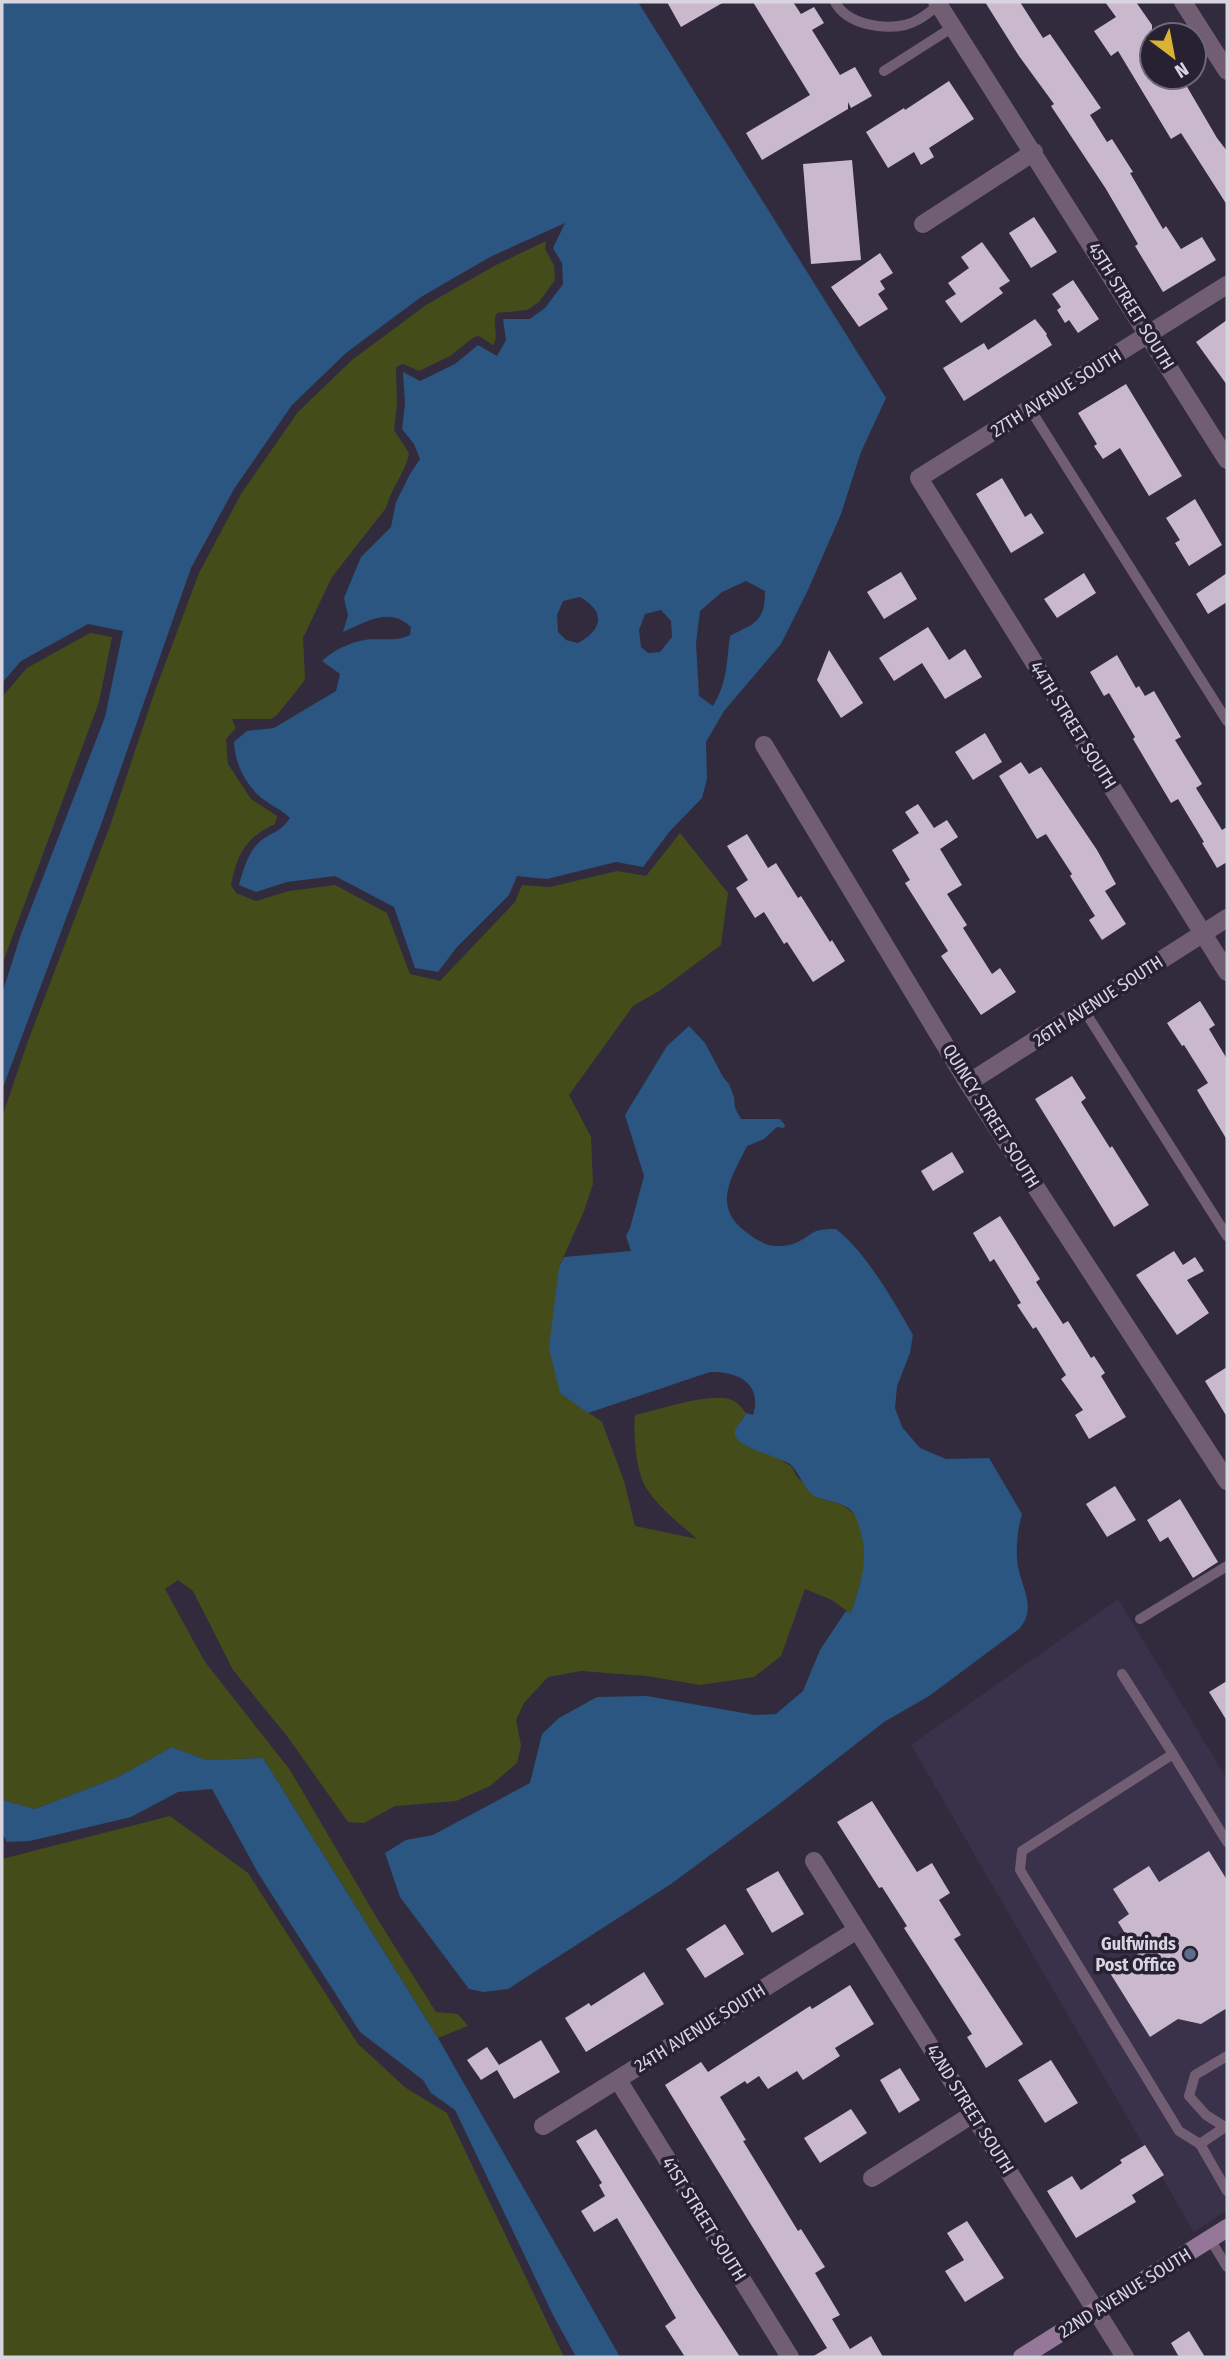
<svg xmlns="http://www.w3.org/2000/svg" width="1229" height="2359" font-family="'Fira Sans Condensed',sans-serif">
<style>
.built{fill:#3a324a}
.green{fill:#444d1a}
.water{fill:#2a5681;fill-rule:evenodd}
.building{fill:#cab9cc}
.lines{fill:none;stroke-linecap:round;stroke-linejoin:round}
.lane{stroke:#715e73;stroke-width:10}
.street{stroke:#715e73;stroke-width:18}
.secondary{stroke:#957899;stroke-width:18}
.service-dot{fill:#5c6f8a;stroke:#272133;stroke-width:2.5}
.labels{text-anchor:middle;dominant-baseline:central;stroke-width:7;stroke-linejoin:round;paint-order:stroke}
.street-label{font-size:18px;fill:#d8d5e1;stroke:#272133}
.poi-label{font-size:18px;font-weight:bold;fill:#d8d5e1;stroke:#272133;text-anchor:end}
</style>
<rect width="100%" height="100%" fill="#312b3d"/>
<!-- built -->
<polygon class="built" points="1118,1599 1227,1779 1227,2210 1194,2232 911,1745"/>
<!-- green -->
<g class="green">
<path d="M546,241L545,249L554,265L555,280L539,302L527,310L497,313C491,323 500,334 493,345L479,336L474,337L450,356L419,371L403,364L396,367L397,403L394,430L409,453C406,472 391,488 386,508L332,577L303,638L305,680L277,715L271,719H232L236,728L226,739L228,764L251,799L277,816L275,824C246,837 237,854 231,885L236,893L256,901L289,891L335,885L387,913L410,974L440,981L515,902L522,885L550,887L617,871L646,876L680,833L728,893L721,945L659,991L633,1006L569,1095L591,1137L593,1184L584,1211L559,1267L560,1393L602,1422L624,1481L635,1526L697,1539C679,1523 656,1506 644,1484C636,1468 633,1433 635,1415C658,1410 707,1393 729,1399C737,1401 742,1408 746,1413L735,1431L748,1447L777,1457L792,1467L797,1477L821,1499L841,1504L857,1516L866,1552L864,1572L851,1614L832,1600L805,1589L781,1656L754,1677L700,1685L647,1676L581,1671L548,1677L524,1703L516,1720L521,1745L517,1763L490,1786L456,1801L395,1806L364,1823L348,1822L287,1736L233,1670L193,1591L178,1580L165,1589L205,1662L290,1770L378,1920L436,2012L458,2014L468,2026L438,2038L263,1758L206,1760L172,1747L118,1777L35,1809L2,1800V1117L28,1041L110,826L155,691L199,573L241,494L298,412L352,360L426,305L494,266Z"/>
<polygon points="90,633 112,637 99,702 2,965 2,697 27,668"/>
<polygon points="170,1816 248,1873 358,2044 406,2088 447,2113 564,2357 2,2357 2,1859"/>
</g>
<!-- water -->
<g class="water">
<path d="M2,2H638L886,398L861,452L841,514L808,590L781,644L724,711L706,742L707,779L702,798L670,831L643,867L616,862L547,879L517,876L509,895L457,947L438,972L415,968L394,907L335,876L287,882L256,892L239,885C243,870 249,849 263,839C275,831 280,832 290,818C280,808 267,804 257,794C243,779 235,762 234,742L247,731L274,728L336,691L340,674L322,661C334,649 355,640 372,639C385,639 398,641 410,635L411,627C389,606 366,622 343,632L348,615L344,598L361,557L391,527L396,502L410,474L420,459L414,444L402,429L405,404L403,372L420,381L455,364L478,345L497,356L506,340L503,319H530L545,308L563,284L562,263L553,248L565,223L490,257L421,297L346,353L292,405L234,489L191,568L102,822L2,1090V994L21,934L105,717L123,631L88,624L21,661L2,683ZM746,581L765,591C765,622 755,623 730,636C726,664 728,681 713,706L699,696L696,643L700,611L722,592ZM580,597C606,612 603,629 578,643L566,640L558,632L557,615L563,601ZM661,610L671,621L672,637L660,652L648,653L641,647L639,630L645,614Z"/>
<path d="M689,1026L705,1043L723,1077L729,1084L734,1097L735,1108L741,1119H780L785,1125L784,1128L777,1127L764,1139L747,1146C732,1177 711,1206 746,1232C757,1240 766,1247 780,1246C795,1246 803,1239 814,1232C820,1229 829,1229 836,1229C865,1251 895,1303 913,1335L910,1353L897,1386L895,1408L902,1427L920,1448L946,1459L989,1458L1022,1514C1018,1529 1016,1544 1017,1559C1019,1586 1039,1606 1019,1629L929,1696L884,1722L778,1805L671,1884L508,1989L483,1992L469,1989L400,1897L385,1853L406,1840L433,1835L530,1783L542,1734L559,1718L597,1697L647,1696L755,1715L776,1714L803,1691L820,1650L846,1611L851,1613C860,1585 870,1560 860,1530C857,1521 857,1514 848,1508C837,1500 824,1502 813,1495C803,1487 800,1474 791,1465C780,1456 730,1447 735,1431C736,1426 744,1419 746,1413L753,1415C763,1383 737,1371 710,1372L588,1413L560,1393L549,1348L559,1267L564,1257L631,1251L626,1236L630,1228L644,1176L625,1115L667,1046Z"/>
<polygon points="172,1747 206,1760 263,1758 438,2038 620,2357 576,2357 553,2315 455,2110 431,2093 423,2080 360,2032 258,1873 212,1789 178,1792 131,1817 30,1841 7,1842 2,1833 2,1800 35,1809 118,1777"/>
</g>
<!-- building -->
<g class="building">
<polygon points="667,2 724,2 681,27"/>
<polygon points="753,2 793,2 801,14 814,7 824,23 812,30 840,75 855,67 872,96 851,108 848,102 848,109 762,160 746,133 810,95"/>
<polygon points="985,2 1020,2 1043,38 1050,34 1101,108 1090,115 1107,142 1112,139 1133,172 1130,173 1163,229 1166,226 1181,249 1202,237 1216,260 1163,292 1135,246 1138,244 1106,189 1051,106 1054,104 1019,56"/>
<polygon points="1105,2 1136,2 1152,25 1152,77 1176,77 1183,87 1186,85 1217,138 1227,151 1227,205 1181,133 1171,139 1118,51 1111,56 1094,31 1116,17"/>
<polygon points="949,81 974,119 929,148 934,157 921,165 914,152 888,168 866,132 904,108 905,110"/>
<polygon points="852,160 861,260 811,264 803,164"/>
<polygon points="1034,217 1057,252 1031,268 1009,233"/>
<polygon points="982,242 1010,281 999,288 1003,293 961,323 945,301 956,294 948,283 969,268 961,257"/>
<polygon points="880,253 893,273 880,281 885,289 878,294 888,309 859,327 831,287"/>
<polygon points="1073,280 1099,319 1078,333 1069,320 1065,323 1057,310 1061,307 1052,294"/>
<polygon points="1035,319 1047,334 1046,335 1052,345 964,401 943,368 984,343 988,350"/>
<polygon points="1227,320 1227,385 1196,342"/>
<polygon points="1126,384 1182,476 1149,496 1120,448 1103,459 1094,446 1097,444 1078,413"/>
<polygon points="1002,478 1025,517 1031,513 1044,533 1011,553 976,494"/>
<polygon points="1195,499 1222,545 1189,566 1175,543 1180,540 1166,518"/>
<polygon points="901,572 917,599 884,619 867,592"/>
<polygon points="1084,573 1096,593 1057,618 1044,599"/>
<polygon points="1227,573 1227,602 1208,614 1196,594"/>
<polygon points="928,627 949,660 965,649 982,677 945,699 922,663 894,681 879,658"/>
<polygon points="829,650 863,703 841,718 817,680"/>
<polygon points="1117,655 1136,688 1139,686 1145,696 1154,691 1181,737 1175,740 1202,784 1196,788 1222,830 1227,827 1227,862 1217,868 1202,843 1204,842 1178,799 1171,803 1133,739 1135,737 1109,693 1104,696 1090,672"/>
<polygon points="985,733 1002,762 973,780 955,752"/>
<polygon points="1021,762 1029,774 1041,767 1097,850 1116,884 1105,891 1126,924 1102,940 1089,920 1095,916 1070,876 1072,874 1046,834 1037,839 999,776"/>
<polygon points="918,804 934,828 947,820 958,837 940,849 962,885 947,894 967,925 963,928 992,974 1000,968 1016,992 981,1015 941,956 948,951 905,883 910,880 892,850 919,833 905,812"/>
<polygon points="747,834 768,868 776,863 798,898 801,896 830,942 832,940 845,961 813,982 787,942 784,944 764,912 755,918 736,888 748,880 727,846"/>
<polygon points="1200,1001 1215,1025 1209,1029 1227,1059 1227,1140 1197,1090 1208,1083 1184,1045 1182,1046 1167,1023"/>
<polygon points="1072,1076 1086,1098 1081,1102 1110,1148 1112,1146 1149,1205 1114,1227 1035,1099"/>
<polygon points="952,1152 964,1172 933,1191 921,1171"/>
<polygon points="1000,1216 1040,1279 1036,1282 1063,1324 1068,1321 1091,1358 1094,1356 1105,1373 1101,1376 1126,1417 1089,1439 1075,1415 1083,1410 1061,1379 1066,1375 1036,1327 1033,1329 1017,1305 1021,1303 994,1259 990,1262 973,1233"/>
<polygon points="1174,1251 1183,1265 1195,1257 1204,1271 1187,1280 1209,1313 1177,1335 1136,1275"/>
<polygon points="1227,1367 1227,1417 1205,1381"/>
<polygon points="1115,1486 1136,1520 1107,1537 1086,1504"/>
<polygon points="1180,1499 1218,1562 1193,1578 1168,1537 1160,1542 1147,1520"/>
<polygon points="1227,1681 1227,1721 1209,1692"/>
<polygon points="872,1801 917,1872 932,1863 950,1893 939,1900 961,1935 954,1939 1023,2044 986,2068 967,2037 972,2034 904,1928 907,1926 882,1887 879,1888 837,1822"/>
<polygon points="1209,1851 1227,1880 1227,2008 1201,2024 1178,2019 1150,2037 1110,1973 1138,1954 1118,1922 1129,1914 1113,1889 1149,1866 1159,1882"/>
<polygon points="778,1871 804,1914 772,1933 746,1889"/>
<polygon points="725,1924 744,1954 705,1978 686,1949"/>
<polygon points="644,1972 664,2004 586,2052 565,2018 589,2003 591,2006"/>
<polygon points="850,1985 874,2024 835,2048 840,2056 803,2080 797,2071 768,2089 759,2076 747,2084 745,2081 720,2097 746,2140 743,2141 798,2231 801,2229 825,2267 815,2273 840,2315 832,2319 850,2349 871,2336 883,2357 812,2357 827,2348 665,2085 701,2062 708,2072 810,2006 812,2009"/>
<polygon points="541,2040 560,2072 514,2099 497,2070 481,2080 467,2060 487,2047 499,2065"/>
<polygon points="1051,2060 1078,2103 1045,2123 1018,2080"/>
<polygon points="900,2068 920,2100 899,2113 880,2080"/>
<polygon points="851,2109 867,2133 820,2163 804,2138"/>
<polygon points="596,2129 696,2289 740,2357 685,2357 665,2326 676,2318 617,2218 594,2232 581,2211 605,2196 599,2185 602,2183 576,2141"/>
<polygon points="1145,2145 1164,2175 1132,2195 1136,2202 1076,2238 1047,2191 1072,2176 1081,2190 1122,2163 1120,2160"/>
<polygon points="967,2221 1004,2278 965,2302 945,2271 964,2260 947,2233"/>
<polygon points="1189,2331 1205,2357 1179,2357 1171,2343"/>
</g>
<g class="lines">
<!-- lane -->
<g class="lane">
<path d="M835,2C847,24 881,30 905,25C918,22 928,13 939,5"/>
<polyline points="884,71 953,27"/>
<polyline points="1030,409 1227,721"/>
<polyline points="1084,1010 1227,1236"/>
<polyline points="1140,1619 1227,1566"/>
<polyline points="1122,1674 1173,1754"/>
<polyline points="1227,2056 1195,2075 1189,2096 1206,2115 1225,2127 1200,2144 1227,2191"/>
<polyline points="1200,2144 1179,2131 1020,1870 1022,1851 1173,1754 1227,1842"/>
<polyline points="1210,2239 1227,2267"/>
</g>
<!-- street -->
<g class="street">
<polyline points="937,2 1227,460"/>
<polyline points="1183,2 1227,71"/>
<polyline points="923,224 1034,152"/>
<polyline points="1227,285 919,478 1227,972"/>
<polyline points="764,745 968,1083 1227,1481"/>
<polyline points="968,1083 1227,918"/>
<polyline points="814,1861 1125,2357"/>
<polyline points="618,2080 790,2357"/>
<polyline points="543,2126 857,1930"/>
<polyline points="872,2178 973,2114"/>
</g>
<!-- secondary -->
<polyline class="secondary" points="1022,2357 1227,2228"/>
</g>
<!-- markers -->
<circle class="service-dot" cx="1190" cy="1954" r="7"/>
<g class="labels">
<!-- street labels -->
<g class="street-label">
<text transform="translate(1131 306) rotate(58)">45TH STREET SOUTH</text>
<text transform="translate(1056 393) rotate(-32)">27TH AVENUE SOUTH</text>
<text transform="translate(1073 725) rotate(58)">44TH STREET SOUTH</text>
<text transform="translate(1098 1001) rotate(-33)">26TH AVENUE SOUTH</text>
<text transform="translate(991 1116) rotate(58)">QUINCY STREET SOUTH</text>
<text transform="translate(700 2028) rotate(-32)">24TH AVENUE SOUTH</text>
<text transform="translate(970 2109) rotate(58)">42ND STREET SOUTH</text>
<text transform="translate(704 2219) rotate(58)">41ST STREET SOUTH</text>
<text transform="translate(1125 2293) rotate(-32)">22ND AVENUE SOUTH</text>
</g>
<!-- poi labels -->
<g class="poi-label">
<text x="1176" y="1944">Gulfwinds<tspan x="1176" dy="21">Post Office</tspan></text>
</g>
</g>
<!-- border -->
<rect width="1229" height="2359" fill="none" stroke="#d8d5e1" stroke-width="7"/>
<!-- north arrow -->
<g transform="translate(1173 56) rotate(148)"><circle r="33" fill="#272133" stroke="#6e6979" stroke-width="2"/>
<path d="M0-5L12 26L0 18L-12 26Z" fill="#dab333"/>
<text y="-10" font-size="19" font-weight="bold" text-anchor="middle" fill="#d8d5e1">N</text>
</g>
</svg>
